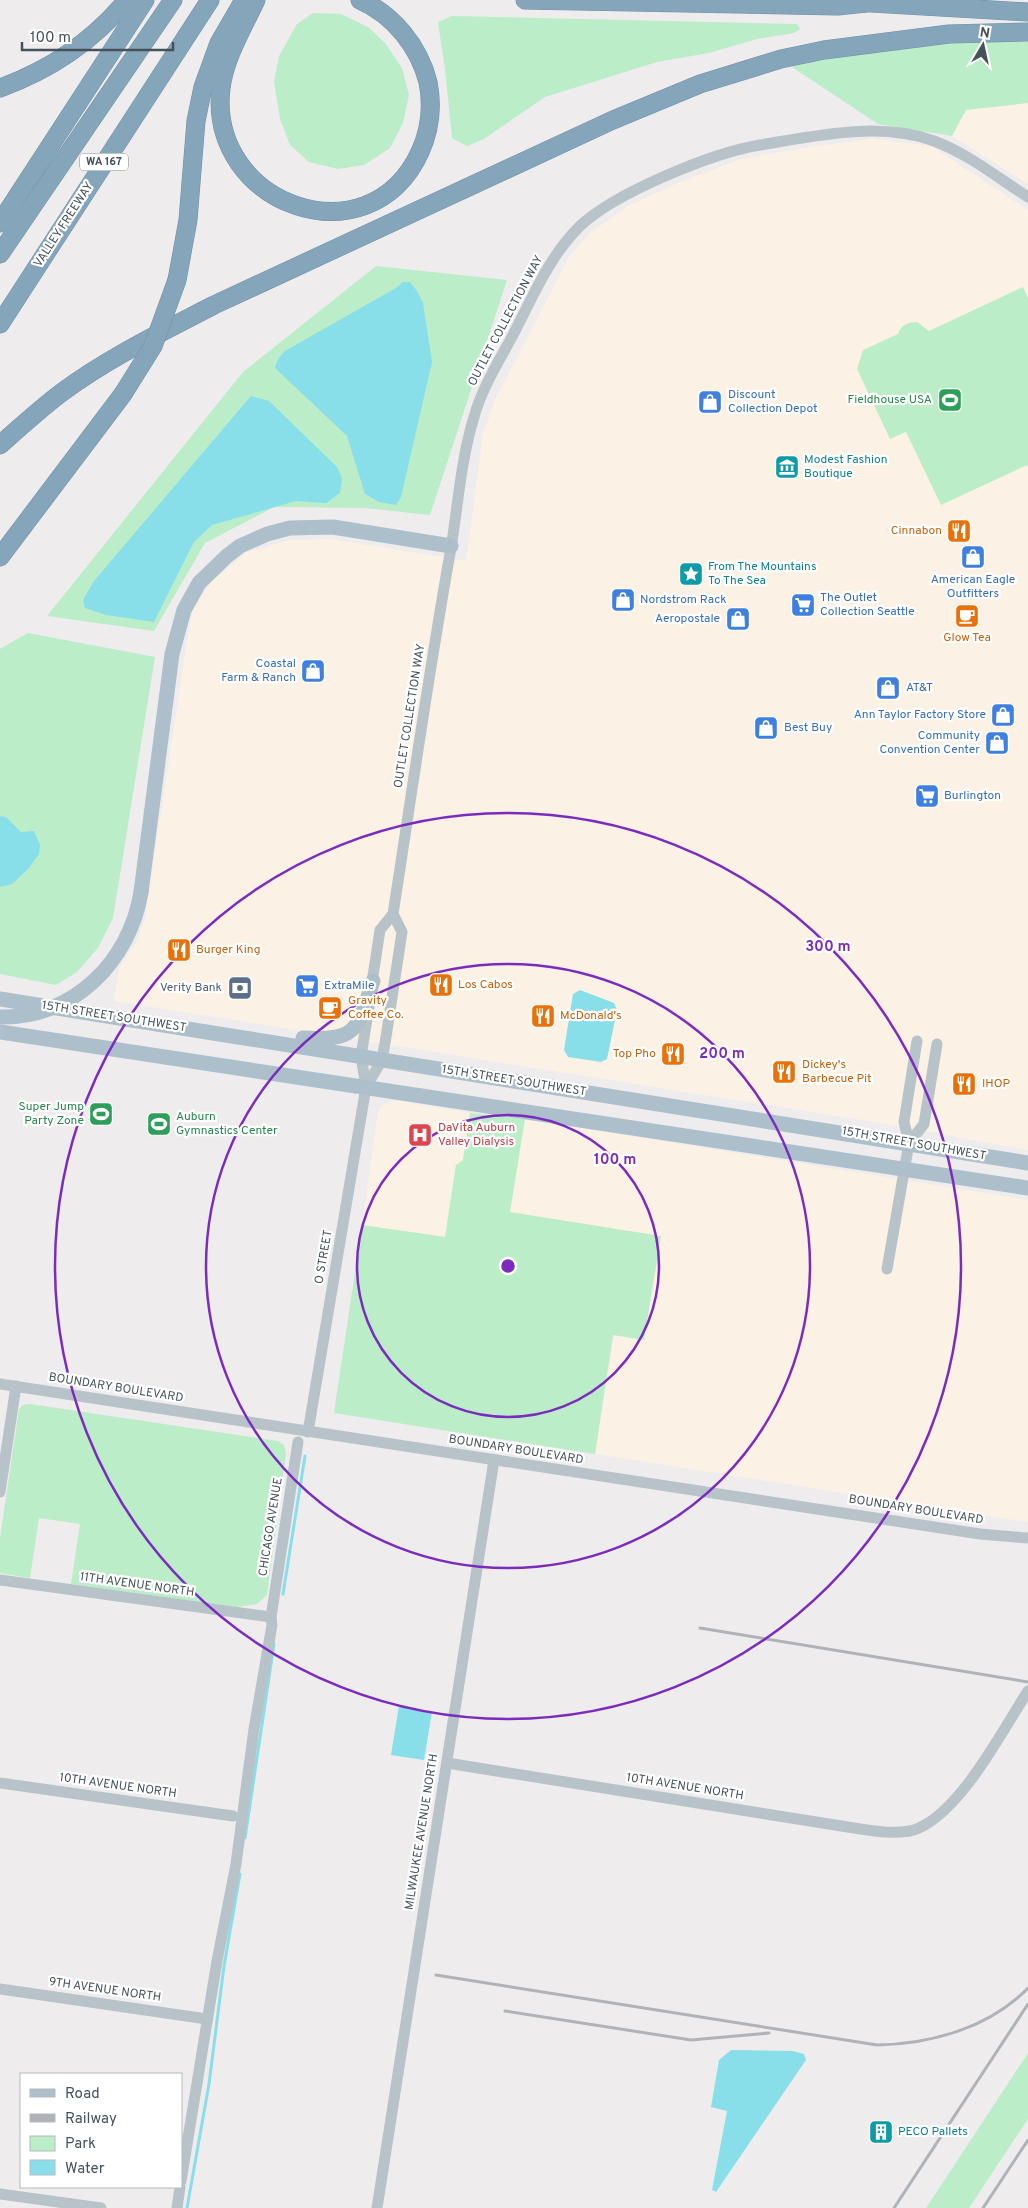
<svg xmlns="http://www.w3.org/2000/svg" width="1028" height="2208" font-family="Overpass,sans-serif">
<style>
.commercial{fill:#fbf2e5}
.green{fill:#bbedc9}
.water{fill:#88dfe9}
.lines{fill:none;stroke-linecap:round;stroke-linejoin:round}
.stream{stroke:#88dfe9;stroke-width:3}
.highway-casing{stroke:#7090a7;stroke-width:19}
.minor{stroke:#b8c3c9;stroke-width:11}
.major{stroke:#acbfcb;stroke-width:15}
.highway{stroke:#85a5bb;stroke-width:18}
.rail{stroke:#afb3b7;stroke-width:3}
.highway-bridge-casing{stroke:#7090a7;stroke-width:19;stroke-linecap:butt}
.major-bridge{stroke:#acbfcb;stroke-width:15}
.highway-bridge{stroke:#85a5bb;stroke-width:18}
.ring{fill:none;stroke:#7b2cbf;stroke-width:2.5}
.labels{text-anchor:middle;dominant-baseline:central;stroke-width:4.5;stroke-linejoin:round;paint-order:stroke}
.shield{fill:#fff;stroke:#7d868b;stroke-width:1}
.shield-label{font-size:11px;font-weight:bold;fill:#455259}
.street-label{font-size:12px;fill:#455259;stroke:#fff}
.shop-label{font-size:12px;fill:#366cbe;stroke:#fff;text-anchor:start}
.leisure-label{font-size:12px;fill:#27864d;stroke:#fff;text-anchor:end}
.culture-label{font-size:12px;fill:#0d838f;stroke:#fff;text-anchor:start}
.food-label{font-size:12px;fill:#c56008;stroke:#fff;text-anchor:start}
.service-label{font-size:12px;fill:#4e5e75;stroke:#fff;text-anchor:end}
.health-label{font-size:12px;fill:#be3a42;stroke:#fff;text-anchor:start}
.centre{fill:#7b2cbf;stroke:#fff;stroke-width:2.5}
.ring-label{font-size:15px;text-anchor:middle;font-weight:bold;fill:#7b2cbf;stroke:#fff;stroke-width:4.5;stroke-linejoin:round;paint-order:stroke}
</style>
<rect width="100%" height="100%" fill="#efeced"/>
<!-- commercial -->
<g class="commercial">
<polygon points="1028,103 1028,184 952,136 966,110"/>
<polygon points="875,139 931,146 1028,210 1028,1150 881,1123 114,1001 119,968 137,941 145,918 190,622 194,609 212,581 247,552 290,540 330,539 466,561 483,434 495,400 569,257 590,233 630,205 678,183 739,160 807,147"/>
<polygon points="394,1100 470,1113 463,1160 456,1165 445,1237 362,1225 378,1112 383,1105"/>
<polygon points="525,1119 1028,1200 1028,1522 595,1454 614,1335 644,1339 510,1212"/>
</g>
<!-- green -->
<g class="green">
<polygon points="313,13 341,14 368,27 385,43 402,68 409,95 403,123 390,148 364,165 338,169 309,162 290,145 280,119 274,82 279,56 297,24"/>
<polygon points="452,16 797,24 800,29 794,33 757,39 709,53 657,62 545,97 484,139 467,146 452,138 445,69 438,22"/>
<polygon points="929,42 1028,42 1028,103 966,110 952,136 878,124 792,67 819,59"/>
<polygon points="376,266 507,280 430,515 365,508 274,507 205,543 154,631 47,616 243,372"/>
<path d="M1023,287L1028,298V467L1027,465L941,505L906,432L890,439L857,369L863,350L898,334C901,325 908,322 917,322L929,331Z"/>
<polygon points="28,633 155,657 113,918 98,948 77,972 56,985 0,974 0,649"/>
<polygon points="470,1113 525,1119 510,1212 661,1236 644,1340 613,1335 595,1454 334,1413 362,1225 445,1237 456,1165 463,1160"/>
<polygon points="30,1404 278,1441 284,1445 286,1453 267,1595 257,1604 236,1607 71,1584 80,1524 39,1518 30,1578 0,1573 0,1538 19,1409 23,1405"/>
<polygon points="1028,2053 1028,2119 969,2208 926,2208"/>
</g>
<!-- water -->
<g class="water">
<polygon points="403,282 410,282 417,291 423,303 432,362 401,497 396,505 379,502 365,494 347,436 275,368 278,359 285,351 396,288"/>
<polygon points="251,396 269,401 337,467 342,478 340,493 326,503 296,501 212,525 194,542 154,622 106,615 85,608 83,600 94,581"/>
<polygon points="0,816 6,817 21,832 34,831 40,845 39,854 29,868 12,884 0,887"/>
<polygon points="580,990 614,1003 617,1010 607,1059 601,1062 568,1057 564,1050 573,994"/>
<polygon points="399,1706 432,1712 424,1760 391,1755"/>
<polygon points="731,2050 793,2051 804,2054 806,2060 716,2192 712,2190 727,2111 711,2107 719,2060"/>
</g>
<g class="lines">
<!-- stream -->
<g class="stream">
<polyline points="283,1594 305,1456"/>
<polyline points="245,1838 274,1644"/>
<polyline points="187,2208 209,2084 224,1966 240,1874"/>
</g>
<defs>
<g id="highway">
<path d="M256,0C243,28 225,57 221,88C207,205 369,263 420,152C430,130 433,107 428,82C419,47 394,15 360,0"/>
<polyline points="525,0 838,6 866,3"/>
<polyline points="854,2 1028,12"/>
<path d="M0,88C50,70 93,41 127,0"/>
<polyline points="0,223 145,0"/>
<polyline points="0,254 173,0"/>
<polyline points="177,280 188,220 196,121 203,87 219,43 244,0"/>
<polyline points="0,324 210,0"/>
<path d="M0,445C20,427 40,409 61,393C108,358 162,332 214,305L613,120L700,84L781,59L824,50L949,34L1028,32"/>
<polyline points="0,557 123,394"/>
</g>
</defs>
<!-- highway casing -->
<use href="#highway" class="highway-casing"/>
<!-- minor -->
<g class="minor">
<path d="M371,989L380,930L393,914C412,792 429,670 451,548C458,505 461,459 474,417C482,388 499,361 513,335C532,298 549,257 579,227C614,193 712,153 760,145C815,136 880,121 934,141C967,153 998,178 1028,197"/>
<polyline points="366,1087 382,1060 386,1037 402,932 393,914"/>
<polyline points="909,1143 924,1124 937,1044"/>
<polyline points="887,1269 909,1143 904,1122 917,1041"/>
<polyline points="0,1384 980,1534 1028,1538"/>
<polyline points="308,1432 366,1087 361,1056 369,1007"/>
<polyline points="0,1492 16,1386"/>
<polyline points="0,1580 271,1617"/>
<path d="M447,1763L854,1828C872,1831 902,1836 919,1828C962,1809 1002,1731 1028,1691"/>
<polyline points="0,1783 233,1816"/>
<polyline points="0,1989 207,2019"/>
<polyline points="181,2181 217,1961 236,1864 254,1729 272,1625 271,1617 298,1442"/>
<polyline points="0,2194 101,2208"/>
<polyline points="177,2208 180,2187"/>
<polyline points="377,2208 494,1460"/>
</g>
<!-- major -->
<g class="major">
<polyline points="141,892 172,654 184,610 199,583 227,556 240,546 267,534 290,528 333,527 451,546"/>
<polyline points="0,999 1028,1163"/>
<polyline points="0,1032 1028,1188"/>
<path d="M303,1038C358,1041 358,1029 373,981"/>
</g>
<!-- highway -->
<use href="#highway" class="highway"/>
<!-- rail -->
<g class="rail">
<polyline points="700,1628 1028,1682"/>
<path d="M436,1975L877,2045C931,2044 989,2028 1028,1988"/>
<polyline points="505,2011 691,2040 769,2033"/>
<polyline points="894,2208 1028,2004"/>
<polyline points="983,2208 1028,2140"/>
</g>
<defs>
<polyline id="highway-bridge" points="123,394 153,346 177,280"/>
</defs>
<!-- highway-bridge casing -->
<use href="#highway-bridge" class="highway-bridge-casing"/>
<!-- major-bridge -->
<path class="major-bridge" d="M0,1017C73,1019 130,961 141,892"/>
<!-- highway-bridge -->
<use href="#highway-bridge" class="highway-bridge"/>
</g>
<!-- distance rings -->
<g class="ring">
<circle cx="508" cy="1266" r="151"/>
<circle cx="508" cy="1266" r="302"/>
<circle cx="508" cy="1266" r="453"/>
</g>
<!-- icons -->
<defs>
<symbol id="stadium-square" viewBox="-11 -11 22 22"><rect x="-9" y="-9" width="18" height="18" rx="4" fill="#2e9e5b" stroke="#fff"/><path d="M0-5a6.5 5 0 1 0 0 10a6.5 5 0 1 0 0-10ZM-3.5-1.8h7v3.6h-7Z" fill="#fff"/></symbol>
<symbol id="shop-square" viewBox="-11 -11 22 22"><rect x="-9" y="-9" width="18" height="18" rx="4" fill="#3f7fe0" stroke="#fff"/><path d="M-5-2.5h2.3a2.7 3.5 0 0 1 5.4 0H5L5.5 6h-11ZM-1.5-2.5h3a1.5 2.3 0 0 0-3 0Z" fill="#fff"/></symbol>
<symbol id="museum-square" viewBox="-11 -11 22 22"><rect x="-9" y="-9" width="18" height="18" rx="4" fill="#0f9aa8" stroke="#fff"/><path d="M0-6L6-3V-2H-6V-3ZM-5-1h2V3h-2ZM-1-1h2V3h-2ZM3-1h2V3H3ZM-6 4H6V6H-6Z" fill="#fff"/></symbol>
<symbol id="restaurant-square" viewBox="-11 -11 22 22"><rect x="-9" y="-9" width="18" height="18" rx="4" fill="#e8710a" stroke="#fff"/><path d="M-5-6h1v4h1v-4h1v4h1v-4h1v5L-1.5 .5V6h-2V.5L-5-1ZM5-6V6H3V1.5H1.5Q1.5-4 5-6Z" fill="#fff"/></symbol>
<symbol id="sight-square" viewBox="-11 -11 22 22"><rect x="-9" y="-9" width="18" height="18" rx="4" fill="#0f9aa8" stroke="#fff"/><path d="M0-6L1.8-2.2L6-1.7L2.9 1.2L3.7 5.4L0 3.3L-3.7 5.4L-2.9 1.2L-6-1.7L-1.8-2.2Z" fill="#fff"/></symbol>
<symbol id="supermarket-square" viewBox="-11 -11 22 22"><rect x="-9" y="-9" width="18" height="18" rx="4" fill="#3f7fe0" stroke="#fff"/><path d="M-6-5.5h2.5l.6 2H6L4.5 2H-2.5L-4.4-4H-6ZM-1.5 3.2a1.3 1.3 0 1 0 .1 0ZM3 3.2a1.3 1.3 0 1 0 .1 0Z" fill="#fff"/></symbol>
<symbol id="cafe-square" viewBox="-11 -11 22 22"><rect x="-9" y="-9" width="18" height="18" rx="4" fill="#e8710a" stroke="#fff"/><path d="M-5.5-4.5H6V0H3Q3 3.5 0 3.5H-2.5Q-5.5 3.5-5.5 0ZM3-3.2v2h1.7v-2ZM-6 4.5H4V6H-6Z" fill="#fff"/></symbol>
<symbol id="bank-square" viewBox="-11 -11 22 22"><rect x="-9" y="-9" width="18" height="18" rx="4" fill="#5c6f8a" stroke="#fff"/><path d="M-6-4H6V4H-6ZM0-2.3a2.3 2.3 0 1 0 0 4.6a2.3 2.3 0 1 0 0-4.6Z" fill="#fff"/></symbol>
<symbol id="hospital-square" viewBox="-11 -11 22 22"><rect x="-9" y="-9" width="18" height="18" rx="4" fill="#e0444e" stroke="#fff"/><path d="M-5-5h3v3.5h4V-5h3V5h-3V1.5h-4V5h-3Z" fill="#fff"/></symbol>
<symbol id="building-square" viewBox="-11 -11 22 22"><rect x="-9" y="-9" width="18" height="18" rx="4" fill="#0f9aa8" stroke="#fff"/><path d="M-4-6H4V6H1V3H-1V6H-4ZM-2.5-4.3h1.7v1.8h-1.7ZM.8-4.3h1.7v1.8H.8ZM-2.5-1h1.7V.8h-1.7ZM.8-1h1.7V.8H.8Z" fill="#fff"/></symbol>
</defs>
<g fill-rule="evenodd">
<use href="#stadium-square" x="936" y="386" width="28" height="28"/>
<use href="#shop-square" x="696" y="388" width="28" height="28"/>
<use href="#museum-square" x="773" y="453" width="28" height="28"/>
<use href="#restaurant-square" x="945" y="517" width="28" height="28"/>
<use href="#shop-square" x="959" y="543" width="28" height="28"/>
<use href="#sight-square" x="677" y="560" width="28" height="28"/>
<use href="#shop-square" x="609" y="586" width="28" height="28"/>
<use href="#supermarket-square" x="789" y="591" width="28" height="28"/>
<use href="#cafe-square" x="953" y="602" width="28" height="28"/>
<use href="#shop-square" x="724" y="605" width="28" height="28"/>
<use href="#shop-square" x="299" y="657" width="28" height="28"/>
<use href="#shop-square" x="874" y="674" width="28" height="28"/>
<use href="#shop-square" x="989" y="701" width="28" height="28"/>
<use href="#shop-square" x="752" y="714" width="28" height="28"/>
<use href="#shop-square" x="983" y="729" width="28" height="28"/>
<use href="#supermarket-square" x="913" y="782" width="28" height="28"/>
<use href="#restaurant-square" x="165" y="936" width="28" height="28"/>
<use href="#restaurant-square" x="427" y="971" width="28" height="28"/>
<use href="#supermarket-square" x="293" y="972" width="28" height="28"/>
<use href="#bank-square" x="226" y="974" width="28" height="28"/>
<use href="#cafe-square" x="316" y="994" width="28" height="28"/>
<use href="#restaurant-square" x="529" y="1002" width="28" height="28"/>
<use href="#restaurant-square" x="659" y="1040" width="28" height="28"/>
<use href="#restaurant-square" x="770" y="1058" width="28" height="28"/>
<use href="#restaurant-square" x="950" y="1070" width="28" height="28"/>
<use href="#stadium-square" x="87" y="1100" width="28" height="28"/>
<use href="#stadium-square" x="145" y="1110" width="28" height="28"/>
<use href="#hospital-square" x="406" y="1121" width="28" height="28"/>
<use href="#building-square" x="867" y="2118" width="28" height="28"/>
</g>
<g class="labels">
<!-- shield labels -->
<rect class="shield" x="80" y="153.5" width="48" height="17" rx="4"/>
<g class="shield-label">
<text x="104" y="162">WA 167</text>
</g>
<!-- street labels -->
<g class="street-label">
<text transform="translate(64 225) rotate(-57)">VALLEY FREEWAY</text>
<text transform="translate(506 321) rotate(-62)">OUTLET COLLECTION WAY</text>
<text transform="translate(410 716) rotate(-81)">OUTLET COLLECTION WAY</text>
<text transform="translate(114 1017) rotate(9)">15TH STREET SOUTHWEST</text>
<text transform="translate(514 1081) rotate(9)">15TH STREET SOUTHWEST</text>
<text transform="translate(914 1144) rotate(10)">15TH STREET SOUTHWEST</text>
<text transform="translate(324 1257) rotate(-80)">O STREET</text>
<text transform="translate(116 1388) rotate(9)">BOUNDARY BOULEVARD</text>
<text transform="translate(516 1450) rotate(9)">BOUNDARY BOULEVARD</text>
<text transform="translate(916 1510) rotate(9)">BOUNDARY BOULEVARD</text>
<text transform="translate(271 1527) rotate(-81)">CHICAGO AVENUE</text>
<text transform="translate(137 1585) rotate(8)">11TH AVENUE NORTH</text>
<text transform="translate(118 1786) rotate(8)">10TH AVENUE NORTH</text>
<text transform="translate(685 1787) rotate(9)">10TH AVENUE NORTH</text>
<text transform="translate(422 1832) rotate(-81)">MILWAUKEE AVENUE NORTH</text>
<text transform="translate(105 1990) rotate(8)">9TH AVENUE NORTH</text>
</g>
<!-- shop labels -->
<g class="shop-label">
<text x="728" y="395">Discount<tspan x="728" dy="14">Collection Depot</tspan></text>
<text x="973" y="580" text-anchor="middle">American Eagle<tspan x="973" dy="14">Outfitters</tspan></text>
<text x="820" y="598">The Outlet<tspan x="820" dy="14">Collection Seattle</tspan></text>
<text x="640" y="600">Nordstrom Rack</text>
<text x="720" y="619" text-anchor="end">Aeropostale</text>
<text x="296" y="664" text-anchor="end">Coastal<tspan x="296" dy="14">Farm &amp; Ranch</tspan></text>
<text x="906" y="688">AT&amp;T</text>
<text x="986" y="715" text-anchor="end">Ann Taylor Factory Store</text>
<text x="784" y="728">Best Buy</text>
<text x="980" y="736" text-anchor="end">Community<tspan x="980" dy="14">Convention Center</tspan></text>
<text x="944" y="796">Burlington</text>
<text x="324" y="986">ExtraMile</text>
</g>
<!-- leisure labels -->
<g class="leisure-label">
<text x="932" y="400">Fieldhouse USA</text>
<text x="84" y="1107">Super Jump<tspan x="84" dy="14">Party Zone</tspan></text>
<text x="176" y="1117" text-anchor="start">Auburn<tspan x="176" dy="14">Gymnastics Center</tspan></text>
</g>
<!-- culture labels -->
<g class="culture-label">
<text x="804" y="460">Modest Fashion<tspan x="804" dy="14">Boutique</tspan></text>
<text x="708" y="567">From The Mountains<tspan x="708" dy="14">To The Sea</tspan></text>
<text x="898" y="2132">PECO Pallets</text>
</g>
<!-- food labels -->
<g class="food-label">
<text x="942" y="531" text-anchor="end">Cinnabon</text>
<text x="967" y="638" text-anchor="middle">Glow Tea</text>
<text x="196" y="950">Burger King</text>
<text x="458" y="985">Los Cabos</text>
<text x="348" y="1001">Gravity<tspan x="348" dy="14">Coffee Co.</tspan></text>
<text x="560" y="1016">McDonald's</text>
<text x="656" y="1054" text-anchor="end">Top Pho</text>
<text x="802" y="1065">Dickey's<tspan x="802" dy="14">Barbecue Pit</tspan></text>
<text x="982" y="1084">IHOP</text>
</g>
<!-- service labels -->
<g class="service-label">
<text x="222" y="988">Verity Bank</text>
</g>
<!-- health labels -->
<g class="health-label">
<text x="438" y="1128">DaVita Auburn<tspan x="438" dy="14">Valley Dialysis</tspan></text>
</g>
</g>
<circle cx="508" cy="1266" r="8" class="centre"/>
<g class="ring-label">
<text x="828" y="951">300 m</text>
<text x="722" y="1058">200 m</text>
<text x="615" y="1164">100 m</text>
</g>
<!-- legend -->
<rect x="20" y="2073" width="162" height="115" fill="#ffffff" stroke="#b5babd"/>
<rect x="30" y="2089" width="25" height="8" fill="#acbfcb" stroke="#b5babd"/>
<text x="65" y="2098" font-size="15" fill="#455259">Road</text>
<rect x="30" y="2114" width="25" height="8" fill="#afb3b7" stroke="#b5babd"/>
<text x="65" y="2123" font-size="15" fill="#455259">Railway</text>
<rect x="30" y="2136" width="25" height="15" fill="#bbedc9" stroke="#b5babd"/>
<text x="65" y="2148" font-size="15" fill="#455259">Park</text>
<rect x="30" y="2160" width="25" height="15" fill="#88dfe9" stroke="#b5babd"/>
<text x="65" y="2173" font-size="15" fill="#455259">Water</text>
<!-- north arrow -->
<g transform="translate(983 45) rotate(9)" stroke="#ffffff" stroke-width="4" paint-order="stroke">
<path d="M0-4L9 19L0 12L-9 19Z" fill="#455259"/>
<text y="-8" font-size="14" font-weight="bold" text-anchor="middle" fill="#455259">N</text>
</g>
<!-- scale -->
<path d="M22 42v8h151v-8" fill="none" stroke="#455259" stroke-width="2.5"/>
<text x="30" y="42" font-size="15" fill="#455259" stroke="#ffffff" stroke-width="4" paint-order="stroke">100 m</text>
</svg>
